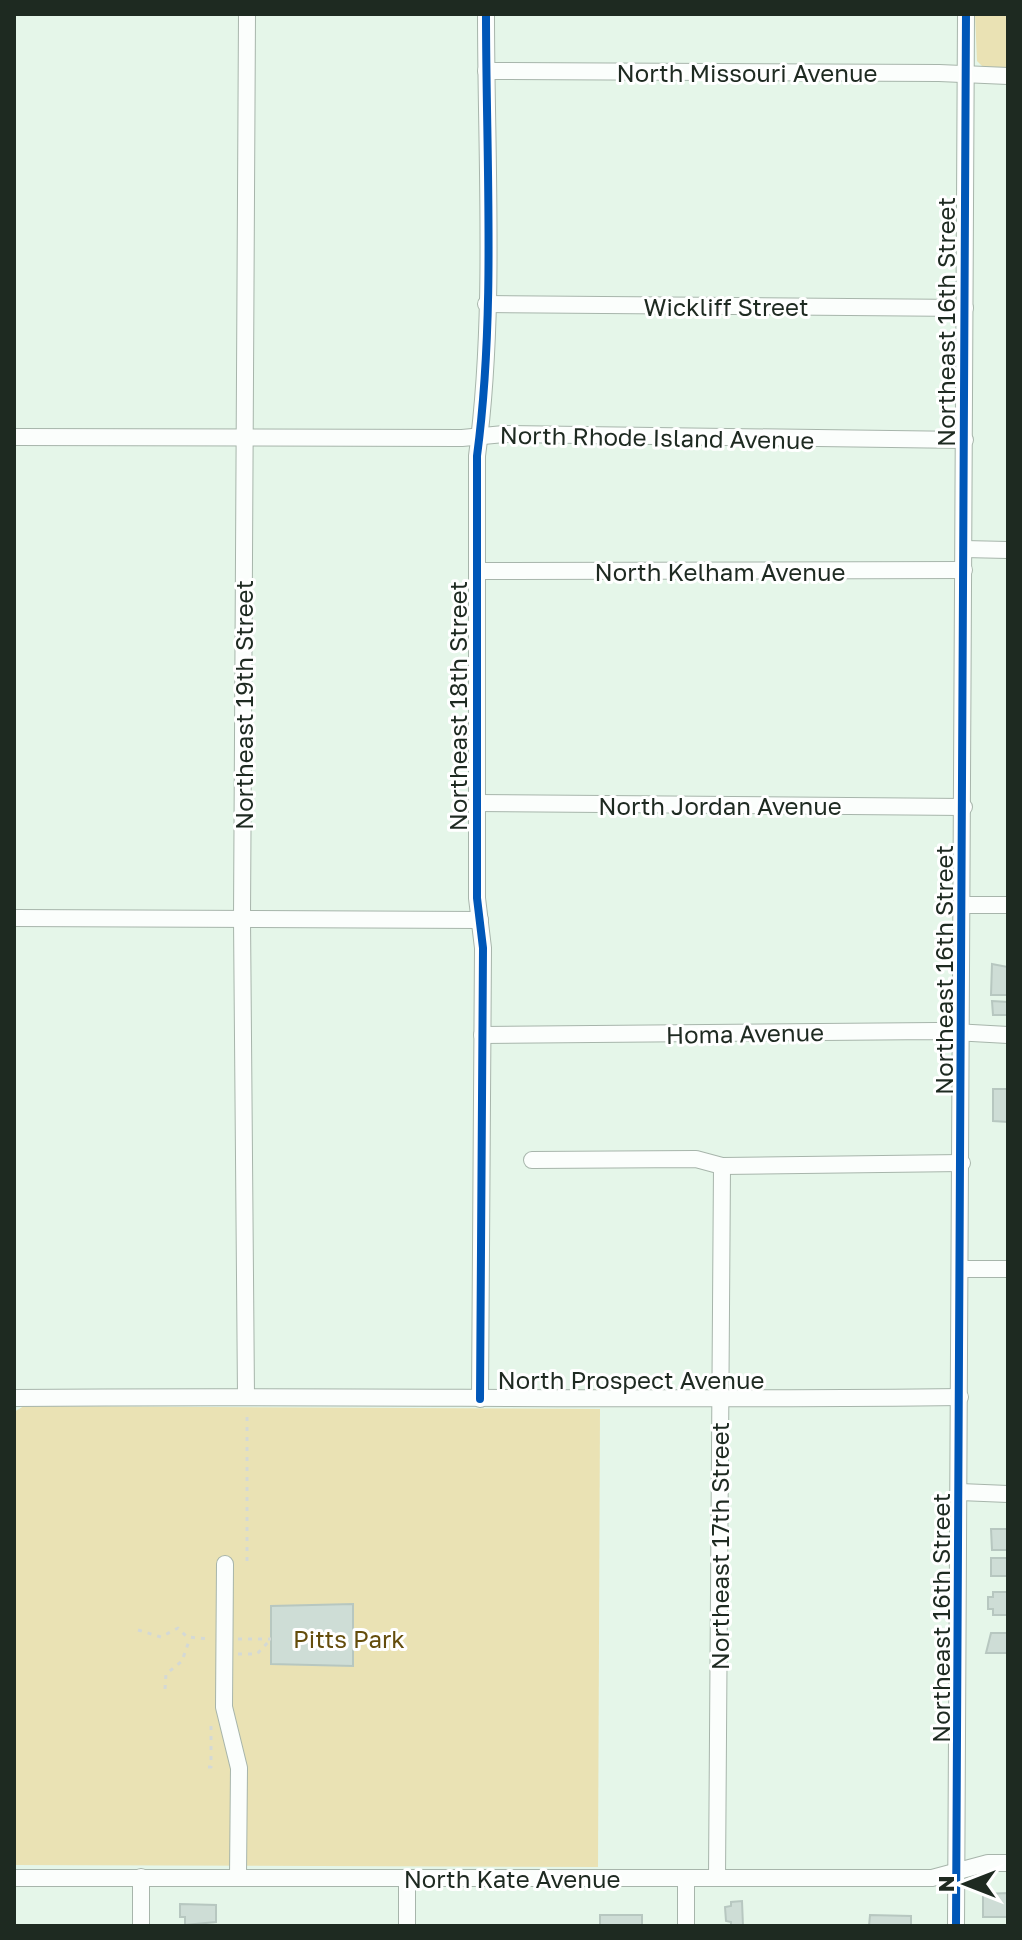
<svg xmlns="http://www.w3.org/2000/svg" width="1022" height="1940" font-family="'Golos Text',sans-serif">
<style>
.green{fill:#eae2b4}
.building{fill:#ceddd6;stroke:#b7c7c0;stroke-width:2}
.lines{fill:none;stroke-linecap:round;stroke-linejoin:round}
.minor-casing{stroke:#a7b5ab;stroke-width:18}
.path{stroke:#d4d9d5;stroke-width:3;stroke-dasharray:4 6;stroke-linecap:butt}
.minor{stroke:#fbfefc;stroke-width:16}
.cycleway-casing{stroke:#fff;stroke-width:13}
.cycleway{stroke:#0057b8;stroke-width:8}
.labels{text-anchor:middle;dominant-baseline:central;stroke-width:6;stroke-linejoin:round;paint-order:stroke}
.street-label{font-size:24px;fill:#1e2a21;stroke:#fff}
.park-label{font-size:24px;fill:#644d0c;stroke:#fff}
</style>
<rect width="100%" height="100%" fill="#e5f6e9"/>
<!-- green -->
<g class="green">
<polygon points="975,14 1008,14 1008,68 984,68 977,61"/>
<polygon points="24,1406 600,1409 598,1867 14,1865 14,1412"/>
</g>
<!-- building -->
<g class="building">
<polygon points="992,964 1008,967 1008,995 991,995"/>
<polygon points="992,1001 1008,1002 1008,1015 993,1015"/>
<polygon points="993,1089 1008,1089 1008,1122 993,1121"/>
<polygon points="991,1529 1008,1529 1008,1550 992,1550"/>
<rect x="991" y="1558" width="17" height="18"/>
<polygon points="993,1592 1008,1592 1008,1615 993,1615 993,1609 988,1609 988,1597 993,1597"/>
<polygon points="353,1604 353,1666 271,1664 271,1606"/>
<polygon points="991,1633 1008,1633 1008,1653 986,1653"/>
<polygon points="1008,1893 1008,1917 983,1917 983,1894"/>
<polygon points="742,1901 743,1926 731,1926 731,1922 726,1921 725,1907 731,1906 731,1902"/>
<polygon points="180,1904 216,1905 216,1922 185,1925 185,1917 180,1917"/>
<rect x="600" y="1915" width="42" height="11"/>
<polygon points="870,1915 911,1916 911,1926 869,1926"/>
</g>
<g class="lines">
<defs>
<g id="minor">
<polyline points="486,71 939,73 1008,76"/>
<polyline points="486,304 965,308"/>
<polyline points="14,437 462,438 504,434 965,440"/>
<polyline points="964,549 1008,550"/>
<polyline points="477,571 964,570"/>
<polyline points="476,803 964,807"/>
<polyline points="963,905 1008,905"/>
<polyline points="14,918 480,920"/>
<polyline points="482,1035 936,1031 1008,1035"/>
<polyline points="532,1160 696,1159 722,1166 962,1163"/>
<polyline points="961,1269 1008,1269"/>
<polyline points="246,1396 242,919 247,14"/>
<path d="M14,1398C329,1395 645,1401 960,1397"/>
<path d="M480,1399L483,948L477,898V456C496,313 486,159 486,14"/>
<polyline points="960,1492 1008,1494"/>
<polyline points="225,1564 224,1707 239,1768 238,1876"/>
<polyline points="14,1878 932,1878 988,1863 1008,1863"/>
<polyline points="717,1878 722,1166"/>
<polyline points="141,1926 141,1877"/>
<polyline points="407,1926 407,1878"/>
<polyline points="686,1926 686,1878"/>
<polyline points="956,1926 966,14"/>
</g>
</defs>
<!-- minor casing -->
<use href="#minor" class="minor-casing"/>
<!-- path -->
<g class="path">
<polyline points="247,1561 247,1413"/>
<polyline points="138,1630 161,1637 178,1628 187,1637 210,1639"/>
<polyline points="238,1639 271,1639"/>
<polyline points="238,1654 257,1654 271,1639"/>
<polyline points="165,1689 166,1674 182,1661 190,1638"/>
<polyline points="208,1767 211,1767 211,1726"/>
</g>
<!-- minor -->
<use href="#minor" class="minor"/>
<defs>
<g id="cycleway">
<path d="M480,1399L483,948L477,898V456C496,313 486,159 486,14"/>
<polyline points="956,1926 966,14"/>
</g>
</defs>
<!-- cycleway casing -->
<use href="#cycleway" class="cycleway-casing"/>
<!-- cycleway -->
<use href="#cycleway" class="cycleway"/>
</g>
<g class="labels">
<!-- street labels -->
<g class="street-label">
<text x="747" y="72">North Missouri Avenue</text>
<text x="726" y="306">Wickliff Street</text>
<text transform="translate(945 322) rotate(-90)">Northeast 16th Street</text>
<text transform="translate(657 437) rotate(1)">North Rhode Island Avenue</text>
<text x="720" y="571">North Kelham Avenue</text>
<text transform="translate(243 705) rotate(-90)">Northeast 19th Street</text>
<text transform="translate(457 706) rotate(-90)">Northeast 18th Street</text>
<text x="720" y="805">North Jordan Avenue</text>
<text transform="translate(943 970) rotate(-90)">Northeast 16th Street</text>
<text transform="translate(745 1033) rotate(-1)">Homa Avenue</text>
<text x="631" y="1379">North Prospect Avenue</text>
<text transform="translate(719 1546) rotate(-90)">Northeast 17th Street</text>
<text transform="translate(940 1618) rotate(-90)">Northeast 16th Street</text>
<text x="512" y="1878">North Kate Avenue</text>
</g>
<!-- park labels -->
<g class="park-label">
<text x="349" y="1638">Pitts Park</text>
</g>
</g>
<!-- border -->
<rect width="1022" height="1940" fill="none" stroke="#1e2a21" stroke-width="32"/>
<!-- north arrow -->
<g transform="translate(966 1884) rotate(270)" stroke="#ffffff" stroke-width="6" paint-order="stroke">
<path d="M0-6L14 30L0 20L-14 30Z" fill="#1e2a21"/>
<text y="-12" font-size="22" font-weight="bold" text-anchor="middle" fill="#1e2a21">N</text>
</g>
</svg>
